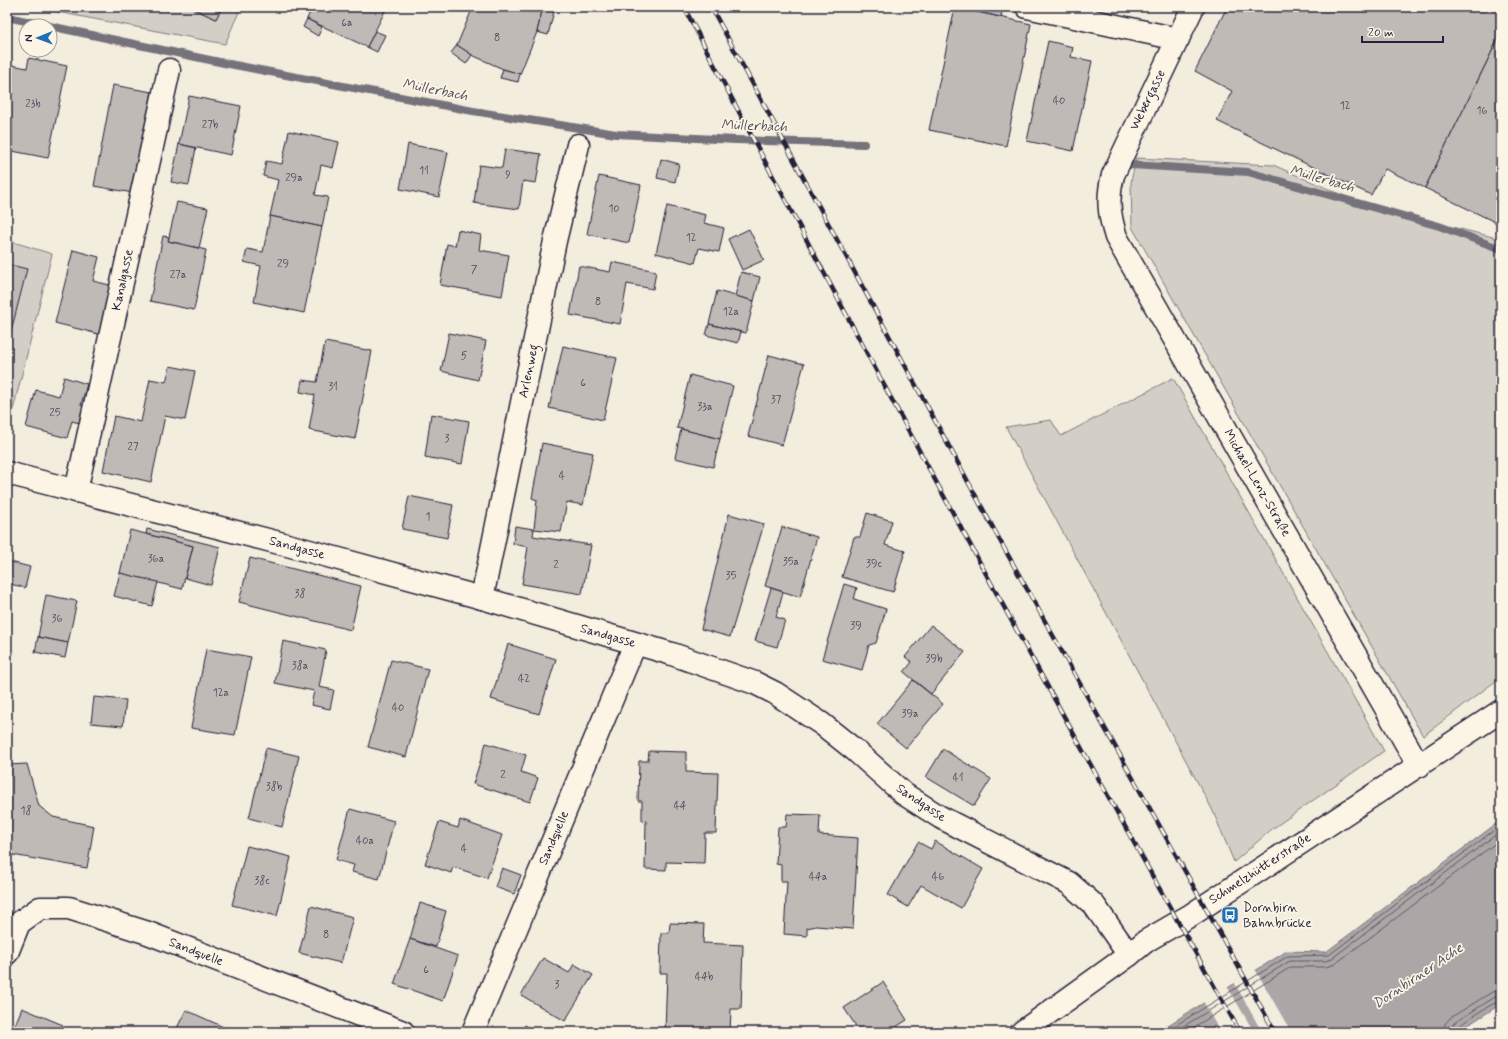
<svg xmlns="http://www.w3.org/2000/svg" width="1508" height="1039" font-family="Mynerve,sans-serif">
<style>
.green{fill:#d4cfc6;stroke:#7b7880}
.water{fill:#aca7a6;stroke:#75727b}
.pier{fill:#f3edde}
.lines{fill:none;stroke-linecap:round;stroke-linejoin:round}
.shore{stroke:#595766;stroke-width:1}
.stream{stroke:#75727b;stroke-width:8}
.building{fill:#bfbab6;stroke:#22223b}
.minor-casing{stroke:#22223b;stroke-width:25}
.minor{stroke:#fcf5e5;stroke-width:22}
.rail-casing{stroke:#22223b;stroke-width:4.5}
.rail{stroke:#fcf5e5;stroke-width:3;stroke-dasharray:9;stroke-linecap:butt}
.labels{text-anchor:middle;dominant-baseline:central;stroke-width:3.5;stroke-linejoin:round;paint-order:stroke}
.number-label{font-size:11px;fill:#49485a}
.street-label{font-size:13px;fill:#22223b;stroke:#fcf5e5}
.poi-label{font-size:13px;fill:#22223b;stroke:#fcf5e5;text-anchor:start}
.water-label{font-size:14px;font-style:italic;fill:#525160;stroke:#fcf5e5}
</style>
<rect width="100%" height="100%" fill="#f3edde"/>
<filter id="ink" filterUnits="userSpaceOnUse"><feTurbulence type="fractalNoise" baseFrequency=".025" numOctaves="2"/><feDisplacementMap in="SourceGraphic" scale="8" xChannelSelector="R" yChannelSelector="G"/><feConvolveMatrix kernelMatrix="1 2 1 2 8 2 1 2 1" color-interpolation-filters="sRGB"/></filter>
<g filter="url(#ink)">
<!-- green -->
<g class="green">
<polygon points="31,7 189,7 216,19 222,7 241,7 225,44"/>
<polygon points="1136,158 1273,165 1370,207 1501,239 1501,677 1423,736 1132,227 1131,182"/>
<polygon points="7,240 52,254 8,430 7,430"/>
<polygon points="1173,378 1384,751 1272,829 1234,862 1212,809 1006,427 1051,420 1061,436"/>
</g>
<!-- water -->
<polygon class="water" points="1501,820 1501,1004 1457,1032 1157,1032 1287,951 1326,952"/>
<!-- pier -->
<g class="pier">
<polygon points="1255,969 1291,1032 1262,1032 1234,982"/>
<polygon points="1227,986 1254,1032 1220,1032 1203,1001"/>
</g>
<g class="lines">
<!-- shore -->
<g class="shore">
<polyline points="1165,1032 1288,956 1329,955 1501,825"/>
<polyline points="1174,1032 1290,961 1326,961 1331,959 1501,831"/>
<polyline points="1186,1032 1291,967 1326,967 1335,964 1501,839"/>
<polyline points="1444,1032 1445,1024 1450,1018 1492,992 1501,990"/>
<polyline points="1450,1032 1451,1027 1454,1023 1495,997 1501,996"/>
<path d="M1455,1032C1456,1025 1493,1002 1501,1001"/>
</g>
<!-- stream -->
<g class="stream">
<polyline points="7,17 224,63 473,111 616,134 736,140 864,144"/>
<polyline points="1131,165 1248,172 1439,226 1501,249"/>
</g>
</g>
<!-- building -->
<g class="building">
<polygon points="189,7 222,7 216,19"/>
<polygon points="312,7 387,7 367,47 307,19"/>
<polygon points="473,7 543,7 537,32 520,74 503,69 472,55 457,45"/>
<polygon points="543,7 555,7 548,35 537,32"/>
<polygon points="955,7 1031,24 1006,146 929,130"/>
<polygon points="955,7 1003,7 1001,17"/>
<polygon points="1227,7 1501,7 1501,33 1425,188 1385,169 1371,195 1217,121 1232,91 1195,71"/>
<polygon points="307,19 322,27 318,36 303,27"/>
<polygon points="375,31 385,35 377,52 367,47"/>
<polygon points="1501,33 1501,225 1425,188"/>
<polygon points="1048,41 1073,47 1071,57 1092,61 1073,151 1027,141"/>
<polygon points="457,45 472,55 466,64 451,53"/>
<polygon points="29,58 67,66 48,158 7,150 9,140 7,139 7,64 27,68"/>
<polygon points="503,69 520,74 518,82 500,78"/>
<polygon points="113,85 152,92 133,193 94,186"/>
<polygon points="189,96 241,106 231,155 179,144"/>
<polygon points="289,131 339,142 333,168 321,165 315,195 328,197 322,227 270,216 278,180 263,176 266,161 282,164"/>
<polygon points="179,144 196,148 189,185 171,182"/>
<polygon points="408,144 448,152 439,197 400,189"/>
<polygon points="505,149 541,154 536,183 523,181 519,209 474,203 479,165 502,168"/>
<polygon points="661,159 679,164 675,182 657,178"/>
<polygon points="599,176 641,185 629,243 587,234"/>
<polygon points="177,202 208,208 199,248 168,241"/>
<polygon points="667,206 706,215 704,223 724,228 719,252 699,248 695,263 656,253"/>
<polygon points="270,216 322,227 304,313 254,302 261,266 244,262 247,249 263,252"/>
<polygon points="749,229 764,260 742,270 728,239"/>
<polygon points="458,230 481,235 479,250 509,255 502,296 440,285 447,244 455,246"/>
<polygon points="163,236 169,237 168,241 206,250 194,310 150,301"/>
<polygon points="73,250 99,257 93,281 114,286 102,335 55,323"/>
<polygon points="612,262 656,271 653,289 627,284 620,324 570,315 579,266 610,272"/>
<polygon points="7,264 27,269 7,347"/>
<polygon points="741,272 760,277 754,301 735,296"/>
<polygon points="717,291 754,301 746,333 709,324"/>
<polygon points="709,324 741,332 738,343 706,335"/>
<polygon points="449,333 486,341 478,380 441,371"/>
<polygon points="325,342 372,351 355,439 309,430 315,395 300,392 302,380 317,382"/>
<polygon points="563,346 617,358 603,420 549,408"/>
<polygon points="769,355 804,364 782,445 748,436"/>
<polygon points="170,366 195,371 185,420 165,416 151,482 103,471 114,416 141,422 150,379 166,382"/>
<polygon points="690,375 733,386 720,439 677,428"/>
<polygon points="64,377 87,384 81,405 83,406 79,423 72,421 67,438 26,427 36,390 59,396"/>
<polygon points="431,414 469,421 462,464 425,457"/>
<polygon points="681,429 720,439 713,467 675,458"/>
<polygon points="542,443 593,453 583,505 567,502 561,532 534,529 537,500 532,498"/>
<polygon points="409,496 453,505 447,538 402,529"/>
<polygon points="867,513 892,521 885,545 905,551 893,592 842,577 854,537 860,537"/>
<polygon points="729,514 764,524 730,637 701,629"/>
<polygon points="515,526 534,529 533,536 591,545 582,594 522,584 528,547 513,544"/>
<polygon points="782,527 817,537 800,597 765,586"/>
<polygon points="147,529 220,547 211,585 185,578 193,546 146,534"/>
<polygon points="130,530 193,546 182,589 120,573"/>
<polygon points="250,558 361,586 351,630 239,602"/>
<polygon points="7,561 30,567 25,588 7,583"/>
<polygon points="120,573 158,582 152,606 114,596"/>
<polygon points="844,584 857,588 854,599 886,609 876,643 869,645 862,670 822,659"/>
<polygon points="771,588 783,592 776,617 785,620 777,647 755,641"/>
<polygon points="46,595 77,601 68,643 38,637"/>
<polygon points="931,625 965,652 931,694 904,672 912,662 905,657"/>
<polygon points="38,637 68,643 65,658 35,652"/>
<polygon points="283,641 326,650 319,687 334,690 330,709 311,705 314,691 275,683"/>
<polygon points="508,644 556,659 539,714 491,699"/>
<polygon points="206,649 251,657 235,735 191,728"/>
<polygon points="391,660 428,669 406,757 368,747"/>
<polygon points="913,680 943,704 906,748 877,724"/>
<polygon points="94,697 126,700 123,726 91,723"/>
<polygon points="486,743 526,755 521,772 538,778 530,802 473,784"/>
<polygon points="266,748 299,756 282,827 249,818"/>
<polygon points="943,749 991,779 974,806 926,777"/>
<polygon points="649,751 686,752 686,772 718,773 716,833 705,833 704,863 666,862 666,870 645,869 646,821 642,820 642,801 638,801 639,761 648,761"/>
<polygon points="27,764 39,806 53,817 94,826 87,868 7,854 7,765"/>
<polygon points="350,809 394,821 379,879 352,872 354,865 336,860"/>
<polygon points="787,814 820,815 819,835 858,838 853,929 816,926 807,928 807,936 784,934 787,881 781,881 781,865 776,864 778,827 786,827"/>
<polygon points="460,820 502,835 487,878 453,867 451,873 425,864 439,822 458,828"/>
<polygon points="935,841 983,869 961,908 921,885 908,907 888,895 918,842 931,849"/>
<polygon points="247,846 291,857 277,916 232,905"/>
<polygon points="502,868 521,875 514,894 495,887"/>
<polygon points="420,903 446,911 436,947 410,939"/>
<polygon points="311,906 353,917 341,963 299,953"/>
<polygon points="670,923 704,924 703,943 743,945 741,1009 731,1009 730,1032 665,1032 667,973 660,973 661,933 669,933"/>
<polygon points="410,939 458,956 443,1001 394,984"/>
<polygon points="543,958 569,973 574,964 593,975 565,1021 521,995"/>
<polygon points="883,982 907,1020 888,1032 860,1032 844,1008"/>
<polygon points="22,1008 63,1025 60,1032 12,1032"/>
<polygon points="186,1010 230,1030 229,1032 180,1032 176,1030"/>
<polygon points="525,1025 536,1032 520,1032"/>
</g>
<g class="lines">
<defs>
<g id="minor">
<polyline points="1027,7 1178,39"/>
<path d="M1193,7L1113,175C1107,198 1109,215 1116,237L1419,766"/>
<polyline points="7,473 291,546 482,598 672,654 755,683 775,693 822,724 856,751 904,794 940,817 1069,883 1094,905 1129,955"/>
<polyline points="76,491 169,70"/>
<polyline points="482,598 555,241 578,145"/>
<polyline points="7,953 19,923 40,908 69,908 148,933 403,1032"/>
<polyline points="473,1032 635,644"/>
<polyline points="1022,1032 1129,955 1146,941 1191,915 1501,711"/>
</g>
</defs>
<!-- minor casing -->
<use href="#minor" class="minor-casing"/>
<!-- minor -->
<use href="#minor" class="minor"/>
<defs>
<g id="rail">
<path d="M684,7C864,352 1049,694 1240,1032"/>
<polyline points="711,7 1004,548 1275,1032"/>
</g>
</defs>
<!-- rail casing -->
<use href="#rail" class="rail-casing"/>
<!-- rail -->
<use href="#rail" class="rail"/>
</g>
</g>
<!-- icons -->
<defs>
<symbol id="bus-square" viewBox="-11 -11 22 22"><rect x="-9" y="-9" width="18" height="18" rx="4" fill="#1f6fb2" stroke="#fcf5e5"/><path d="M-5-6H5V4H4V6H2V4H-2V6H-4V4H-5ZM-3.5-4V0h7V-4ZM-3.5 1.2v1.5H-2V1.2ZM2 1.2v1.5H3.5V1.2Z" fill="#fff"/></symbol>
</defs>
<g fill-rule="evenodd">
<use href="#bus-square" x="1220" y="905" width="20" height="20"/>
</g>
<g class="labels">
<!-- number labels -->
<g class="number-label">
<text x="347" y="23">6a</text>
<text x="497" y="38">8</text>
<text x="1059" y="101">40</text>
<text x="33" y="104">23b</text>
<text x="1345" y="106">12</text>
<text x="1482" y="111">16</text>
<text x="210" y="125">27b</text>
<text x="424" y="171">11</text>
<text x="508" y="175">9</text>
<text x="294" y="178">29a</text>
<text x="614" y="209">10</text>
<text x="691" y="238">12</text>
<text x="283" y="264">29</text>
<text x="474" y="270">7</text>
<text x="178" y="275">27a</text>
<text x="598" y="302">8</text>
<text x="731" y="312">12a</text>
<text x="464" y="356">5</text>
<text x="583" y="383">6</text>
<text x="333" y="387">31</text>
<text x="776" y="400">37</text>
<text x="705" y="407">33a</text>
<text x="55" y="413">25</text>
<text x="447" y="439">3</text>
<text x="133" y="447">27</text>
<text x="562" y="476">4</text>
<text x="428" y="517">1</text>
<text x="156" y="559">36a</text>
<text x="791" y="562">35a</text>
<text x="874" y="564">39c</text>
<text x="556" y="565">2</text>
<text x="731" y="576">35</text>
<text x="300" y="594">38</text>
<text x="57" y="619">36</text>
<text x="856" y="626">39</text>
<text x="934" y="659">39b</text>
<text x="300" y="666">38a</text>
<text x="524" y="679">42</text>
<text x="221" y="693">12a</text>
<text x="398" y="708">40</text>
<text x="910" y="714">39a</text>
<text x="503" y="775">2</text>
<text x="958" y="778">41</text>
<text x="274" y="787">38b</text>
<text x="680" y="806">44</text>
<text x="26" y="811">18</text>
<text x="365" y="841">40a</text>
<text x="464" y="849">4</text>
<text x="818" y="877">44a</text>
<text x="938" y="877">46</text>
<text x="262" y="881">38c</text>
<text x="326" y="935">8</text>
<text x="426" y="970">6</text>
<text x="704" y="977">44b</text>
<text x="557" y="985">3</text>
</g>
<!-- street labels -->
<g class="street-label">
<text transform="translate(1148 100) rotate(-64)">Webergasse</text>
<text transform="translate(123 280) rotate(-78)">Kanalgasse</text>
<text transform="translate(529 371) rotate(-78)">Arlenweg</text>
<text transform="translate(1257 483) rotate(60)">Michael-Lenz-Straße</text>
<text transform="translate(297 548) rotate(15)">Sandgasse</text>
<text transform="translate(608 636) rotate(16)">Sandgasse</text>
<text transform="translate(921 803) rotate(34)">Sandgasse</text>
<text transform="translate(554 838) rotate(-67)">Sandquelle</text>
<text transform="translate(1260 869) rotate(-33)">Schmelzhütterstraße</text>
<text transform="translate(196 952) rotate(21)">Sandquelle</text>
</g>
<!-- poi labels -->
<g class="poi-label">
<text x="1243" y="908">Dornbirn<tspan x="1243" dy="15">Bahnbrücke</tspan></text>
</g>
<!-- water labels -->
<g class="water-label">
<text transform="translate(435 90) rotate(11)">Müllerbach</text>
<text transform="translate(754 126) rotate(2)">Müllerbach</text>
<text transform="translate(1322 179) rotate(16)">Müllerbach</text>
<text transform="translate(1418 976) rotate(-34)">Dornbirner Ache</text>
</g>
</g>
<!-- margin -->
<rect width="1508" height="1039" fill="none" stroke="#fcf5e5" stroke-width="24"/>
<rect x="12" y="12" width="1484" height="1015" fill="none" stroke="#22223b" stroke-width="1.5" filter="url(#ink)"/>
<!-- north arrow -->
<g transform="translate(38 38) rotate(269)"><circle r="19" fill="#fcf5e5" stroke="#a5a1a1"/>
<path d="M0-3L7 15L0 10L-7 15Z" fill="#1f6fb2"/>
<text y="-6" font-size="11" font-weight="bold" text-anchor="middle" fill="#22223b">N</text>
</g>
<!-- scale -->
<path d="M1362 36v6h81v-6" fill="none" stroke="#22223b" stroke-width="2"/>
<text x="1368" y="36" font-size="12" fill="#22223b" stroke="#fcf5e5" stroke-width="3" paint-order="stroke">20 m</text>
</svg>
